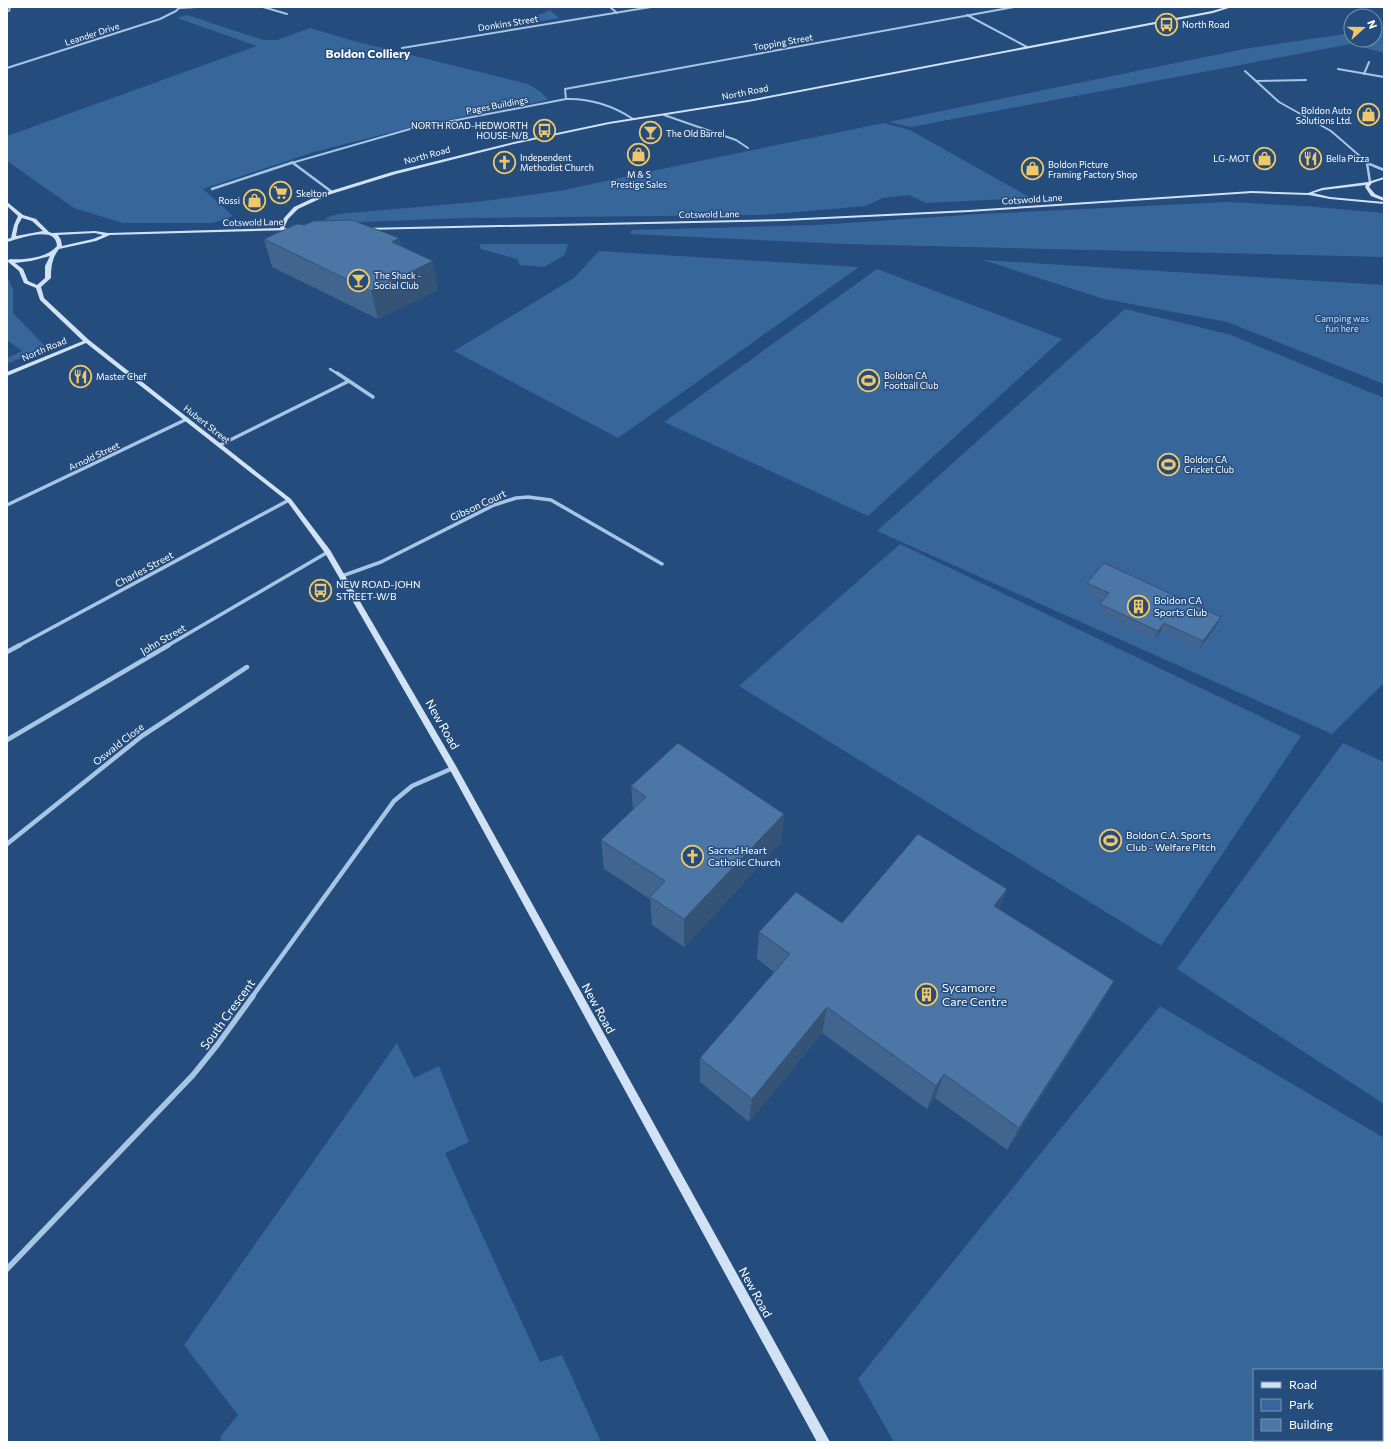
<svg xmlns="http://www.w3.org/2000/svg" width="1391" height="1449" font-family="Commissioner,sans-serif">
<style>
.green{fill:#37669b;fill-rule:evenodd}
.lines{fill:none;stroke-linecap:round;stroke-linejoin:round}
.street-far4{stroke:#a8c5e5;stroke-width:2}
.street-far3{stroke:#a8c5e5;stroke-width:2.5}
.street-far2{stroke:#a8c5e5;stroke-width:3.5}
.street-far1{stroke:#a8c5e5;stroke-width:4.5}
.street{stroke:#a8c5e5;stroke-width:5.5}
.secondary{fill:#d2e2f5;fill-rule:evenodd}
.wall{fill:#41658f}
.shaded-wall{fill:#355374}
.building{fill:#4c76a6;stroke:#355374}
.labels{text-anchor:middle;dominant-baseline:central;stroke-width:3;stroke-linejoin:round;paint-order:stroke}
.far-street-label{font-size:9px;fill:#fff;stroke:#244c7d}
.far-poi-label{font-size:9px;fill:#fff;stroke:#244c7d;text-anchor:start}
.far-park-label{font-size:9px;fill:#ccdff4;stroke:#244c7d}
.street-label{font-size:10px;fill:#fff;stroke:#244c7d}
.poi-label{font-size:10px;fill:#fff;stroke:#244c7d;text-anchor:start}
.far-district-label{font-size:12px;font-weight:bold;fill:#fff;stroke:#244c7d}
.near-street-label{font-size:12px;fill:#fff;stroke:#244c7d}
.near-poi-label{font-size:12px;fill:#fff;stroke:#244c7d;text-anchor:start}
</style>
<rect width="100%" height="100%" fill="#244c7d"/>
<!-- green -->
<g class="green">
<polygon points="550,10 559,18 514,26"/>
<polygon points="187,15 263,40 277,40 310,28 354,41 528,84 541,92 548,100 408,128 314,152 203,189 233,216 213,223 123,223 74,208 7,161 7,136 257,46 177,18"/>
<polygon points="1375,30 1384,32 1384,53 1351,44 911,127 888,122 1244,49 1351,33 1351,40 1375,40"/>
<polygon points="884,123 910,130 1031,198 926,203 909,195 882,198 866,206 762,215 468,218 330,223 325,220 328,217 338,214 475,202 559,191 709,159"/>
<polygon points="1227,202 1304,206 1384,213 1384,257 844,244 630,234 632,230 817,225 981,214"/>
<polygon points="479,244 568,244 565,255 544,267 520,265 517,259 481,249"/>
<polygon points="599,251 859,267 618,438 454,351 574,278"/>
<polygon points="983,260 1384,285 1384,384 1227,322 1104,299"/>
<polygon points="877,269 1062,339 868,516 664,422"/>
<polygon points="7,276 13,289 13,313 46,347 7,364 7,358 22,351 7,340"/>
<polygon points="1125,309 1231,335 1384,398 1384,683 1332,734 877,531"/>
<polygon points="900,544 1301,736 1161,946 739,686"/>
<polygon points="1343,743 1384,762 1384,1104 1177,969"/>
<path d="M1160,1006L1384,1138V1442H894L858,1379ZM1254,1370H1382V1440H1254Z"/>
<polygon points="397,1043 414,1078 439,1066 469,1142 445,1153 540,1362 562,1355 601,1442 222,1442 220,1437 238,1415 184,1345"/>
</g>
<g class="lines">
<!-- street-far4 -->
<g class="street-far4">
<polyline points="263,7 287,14"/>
<polyline points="610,7 617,13"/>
<polyline points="179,8 197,7"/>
<polyline points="9,11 10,7"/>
<polyline points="967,15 1027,47"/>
<polyline points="402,48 651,7"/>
<polyline points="7,68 160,19 176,11 180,7"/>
<polyline points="1338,69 1384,77"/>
<polyline points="1245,71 1279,102 1331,131 1369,164"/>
<polyline points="1364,74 1369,62"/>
<polyline points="1256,81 1306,80"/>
<polyline points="566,99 565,89 1014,7"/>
<polyline points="664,115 736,140 748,148"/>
<polyline points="292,162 294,164"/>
<path d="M288,164L410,129L566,99C589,98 614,106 633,119"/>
</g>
<!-- street-far3 -->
<g class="street-far3">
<polyline points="293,163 332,192"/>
<polyline points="1367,163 1384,170"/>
<polyline points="1367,163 1370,182"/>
<polyline points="212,189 291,163"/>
<polyline points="330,369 338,374"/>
</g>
<!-- street-far2 -->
<g class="street-far2">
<polyline points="337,373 373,397"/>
<polyline points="220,445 349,381"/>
<polyline points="7,505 187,419"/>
<polyline points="342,576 381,562 494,505 516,498 528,497 551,500 662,564"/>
<polyline points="18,646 289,500"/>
<polyline points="167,646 328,552"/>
</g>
<!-- street-far1 -->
<g class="street-far1">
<polyline points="7,652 20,645"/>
<polyline points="7,740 169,645"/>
<polyline points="7,844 142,736 247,667"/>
<polyline points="252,997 394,801 412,786 453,768"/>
</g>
<!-- street -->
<polyline class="street" points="7,1269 193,1075 218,1044 253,996"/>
<!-- secondary -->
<g class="secondary">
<path d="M1226,7H1232L1213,13L748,102L609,124L514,144L396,174L328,195L298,209L288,219L284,228H297V229L295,230L110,235L96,241L59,249C52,258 51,267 51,278L41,287L44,298L89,340L291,499L330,550L456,766L830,1442H817L450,770L325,553L287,501L86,343L7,376V372L83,341L40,300L36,288L24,283L19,271L7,261L10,259C25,260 47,258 57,246C56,224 19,239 7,242V239L11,238L14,225L18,216L7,206V202L23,215L36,219L49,232L52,233L95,231L108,233L280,228L284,218L294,207L324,193L392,172L514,142L609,122L748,100L1212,11ZM22,218L32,221L43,231L16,236L18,225ZM95,233L103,235L93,239L62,246L61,240L58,235ZM50,256L45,266V278L37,285L28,281L23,269L15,263L31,261Z"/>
<polygon points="1384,177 1384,179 1372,183 1369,187 1375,194 1384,198 1384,201 1371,196 1365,187 1366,185 1323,190 1313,193 1330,197 1384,202 1384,204 1330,199 1309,195 1252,193 969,212 784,221 364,230 362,229 364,228 784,219 969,210 1252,191 1308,193 1322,188 1368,182"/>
</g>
</g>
<!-- wall -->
<g class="wall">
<polygon points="399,238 401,246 438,290 378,319 272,267 264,239"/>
<polygon points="1087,583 1217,625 1199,649 1161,631 1154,639 1097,612 1100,604 1103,600 1085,591"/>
<polygon points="631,786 784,814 781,843 684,947 652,925 650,899 604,869 601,840 633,810"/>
<polygon points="1007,889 999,909 1099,1007 1007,1150 935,1098 927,1109 822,1033 749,1122 700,1082 700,1058 774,972 757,959 759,932 842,923"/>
</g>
<!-- shaded-wall -->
<g class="shaded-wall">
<polygon points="399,238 405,266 392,242"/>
<polygon points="433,261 438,290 378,319 371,291"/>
<polygon points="1221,617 1217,625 1199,649 1203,641"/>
<polygon points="1164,623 1161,631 1154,639 1158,631"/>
<polygon points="784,814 781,843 684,947 684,919"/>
<polygon points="1007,889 996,916 994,906"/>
<polygon points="1114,981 1099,1007 1007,1150 1019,1128"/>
<polygon points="827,1007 822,1033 749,1122 752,1099"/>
<polygon points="944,1074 935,1098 927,1109 936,1086"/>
</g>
<!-- building -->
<g class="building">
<polygon points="352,220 399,238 392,242 433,261 371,291 264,239 297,224 304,225 314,221"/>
<polygon points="1104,563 1221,617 1203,641 1164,623 1158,631 1100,604 1109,593 1087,583"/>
<polygon points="678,743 784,814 684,919 650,897 665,881 601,840 646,797 631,786"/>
<polygon points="918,834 1007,889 994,906 1114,981 1019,1128 944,1074 936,1086 827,1007 752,1099 700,1058 790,954 759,932 796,892 842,923"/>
</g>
<!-- icons -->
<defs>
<symbol id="bus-ring" viewBox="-11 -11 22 22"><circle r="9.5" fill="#244c7d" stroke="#f0c86c" stroke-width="1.5"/><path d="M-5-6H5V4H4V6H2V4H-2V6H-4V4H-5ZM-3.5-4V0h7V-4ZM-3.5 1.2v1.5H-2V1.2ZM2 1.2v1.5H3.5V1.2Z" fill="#f0c86c"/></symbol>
<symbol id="shop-ring" viewBox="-11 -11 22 22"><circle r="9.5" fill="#244c7d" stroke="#f0c86c" stroke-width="1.5"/><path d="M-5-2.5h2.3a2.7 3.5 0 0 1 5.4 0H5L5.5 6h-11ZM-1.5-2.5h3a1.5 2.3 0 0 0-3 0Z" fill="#f0c86c"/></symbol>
<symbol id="bar-ring" viewBox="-11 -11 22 22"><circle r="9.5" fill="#244c7d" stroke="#f0c86c" stroke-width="1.5"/><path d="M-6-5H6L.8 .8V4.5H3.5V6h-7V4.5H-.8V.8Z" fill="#f0c86c"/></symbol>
<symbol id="restaurant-ring" viewBox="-11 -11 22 22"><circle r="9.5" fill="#244c7d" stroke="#f0c86c" stroke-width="1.5"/><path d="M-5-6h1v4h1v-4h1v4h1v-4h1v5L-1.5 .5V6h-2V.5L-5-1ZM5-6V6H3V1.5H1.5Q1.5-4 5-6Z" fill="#f0c86c"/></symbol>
<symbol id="church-ring" viewBox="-11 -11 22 22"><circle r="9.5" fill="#244c7d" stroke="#f0c86c" stroke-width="1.5"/><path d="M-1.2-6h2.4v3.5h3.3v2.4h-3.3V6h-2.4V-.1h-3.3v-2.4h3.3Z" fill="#f0c86c"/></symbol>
<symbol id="supermarket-ring" viewBox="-11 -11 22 22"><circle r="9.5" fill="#244c7d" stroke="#f0c86c" stroke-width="1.5"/><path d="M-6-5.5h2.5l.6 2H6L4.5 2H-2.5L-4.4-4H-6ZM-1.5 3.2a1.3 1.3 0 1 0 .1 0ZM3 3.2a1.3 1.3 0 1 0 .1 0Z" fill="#f0c86c"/></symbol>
<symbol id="stadium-ring" viewBox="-11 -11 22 22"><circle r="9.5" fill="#244c7d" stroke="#f0c86c" stroke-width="1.5"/><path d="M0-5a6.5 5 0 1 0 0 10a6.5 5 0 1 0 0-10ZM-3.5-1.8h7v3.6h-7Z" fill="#f0c86c"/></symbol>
<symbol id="building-ring" viewBox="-11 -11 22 22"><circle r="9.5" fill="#244c7d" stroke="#f0c86c" stroke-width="1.5"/><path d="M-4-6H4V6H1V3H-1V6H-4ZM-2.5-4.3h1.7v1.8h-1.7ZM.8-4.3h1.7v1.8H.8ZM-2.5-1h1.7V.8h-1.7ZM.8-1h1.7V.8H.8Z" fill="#f0c86c"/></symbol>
</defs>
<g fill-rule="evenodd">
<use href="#bus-ring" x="1154" y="12" width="25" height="25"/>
<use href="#shop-ring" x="1356" y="102" width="25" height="25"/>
<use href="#bus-ring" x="532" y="118" width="25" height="25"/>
<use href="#bar-ring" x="638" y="120" width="25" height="25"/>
<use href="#shop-ring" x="626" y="142" width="25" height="25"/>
<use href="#shop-ring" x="1252" y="146" width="25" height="25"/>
<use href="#restaurant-ring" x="1298" y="146" width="25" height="25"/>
<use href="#church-ring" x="492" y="150" width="25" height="25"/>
<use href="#shop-ring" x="1020" y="156" width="25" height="25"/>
<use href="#supermarket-ring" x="268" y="180" width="25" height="25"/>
<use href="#shop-ring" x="242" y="188" width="25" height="25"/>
<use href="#bar-ring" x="346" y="268" width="25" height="25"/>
<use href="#restaurant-ring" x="68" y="364" width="25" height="25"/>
<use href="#stadium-ring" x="856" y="368" width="25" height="25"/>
<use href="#stadium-ring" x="1156" y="452" width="25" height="25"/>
<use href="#bus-ring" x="308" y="578" width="25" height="25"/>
<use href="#building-ring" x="1126" y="594" width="25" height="25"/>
<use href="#stadium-ring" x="1098" y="828" width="25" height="25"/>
<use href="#church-ring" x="680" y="844" width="25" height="25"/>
<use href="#building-ring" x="914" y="982" width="25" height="25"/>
</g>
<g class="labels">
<!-- far-street labels -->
<g class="far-street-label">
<text transform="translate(508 23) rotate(-9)">Donkins Street</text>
<text transform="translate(92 34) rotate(-18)">Leander Drive</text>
<text transform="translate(783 42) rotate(-10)">Topping Street</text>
<text transform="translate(745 92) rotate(-11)">North Road</text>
<text transform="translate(497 105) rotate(-11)">Pages Buildings</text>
<text transform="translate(427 155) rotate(-15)">North Road</text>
<text transform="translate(1032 199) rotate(-4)">Cotswold Lane</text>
<text transform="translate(709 214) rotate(-1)">Cotswold Lane</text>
<text transform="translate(253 222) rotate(-1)">Cotswold Lane</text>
<text transform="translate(44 349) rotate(-23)">North Road</text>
<text transform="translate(207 424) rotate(38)">Hubert Street</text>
<text transform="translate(94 456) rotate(-25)">Arnold Street</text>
</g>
<!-- far-poi labels -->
<g class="far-poi-label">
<text x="1182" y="24">North Road</text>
<text x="1352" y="110" text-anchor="end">Boldon Auto<tspan x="1352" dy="10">Solutions Ltd.</tspan></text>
<text x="528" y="125" text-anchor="end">NORTH ROAD-HEDWORTH<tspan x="528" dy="10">HOUSE-N/B</tspan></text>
<text x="666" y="133">The Old Barrel</text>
<text x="520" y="157">Independent<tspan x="520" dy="10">Methodist Church</tspan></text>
<text x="1250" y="158" text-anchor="end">LG-MOT</text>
<text x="1326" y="158">Bella Pizza</text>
<text x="1048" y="164">Boldon Picture<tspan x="1048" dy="10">Framing Factory Shop</tspan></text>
<text x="639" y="174" text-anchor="middle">M &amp; S<tspan x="639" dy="10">Prestige Sales</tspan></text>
<text x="296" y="193">Skelton</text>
<text x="240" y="200" text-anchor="end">Rossi</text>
<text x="374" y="275">The Shack -<tspan x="374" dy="10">Social Club</tspan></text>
<text x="884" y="375">Boldon CA<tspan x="884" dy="10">Football Club</tspan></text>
<text x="96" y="376">Master Chef</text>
<text x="1184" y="459">Boldon CA<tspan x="1184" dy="10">Cricket Club</tspan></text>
</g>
<!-- far-park labels -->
<g class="far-park-label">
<text x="1342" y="318">Camping was<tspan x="1342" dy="10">fun here</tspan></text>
</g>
<!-- street labels -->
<g class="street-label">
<text transform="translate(478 505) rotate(-25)">Gibson Court</text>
<text transform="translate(144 569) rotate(-28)">Charles Street</text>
<text transform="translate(163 639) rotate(-30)">John Street</text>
<text transform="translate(118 744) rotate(-38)">Oswald Close</text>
</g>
<!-- poi labels -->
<g class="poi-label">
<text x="336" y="584">NEW ROAD-JOHN<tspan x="336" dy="12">STREET-W/B</tspan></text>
<text x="1154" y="600">Boldon CA<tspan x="1154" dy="12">Sports Club</tspan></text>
<text x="1126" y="835">Boldon C.A. Sports<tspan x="1126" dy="12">Club - Welfare Pitch</tspan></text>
<text x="708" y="850">Sacred Heart<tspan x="708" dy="12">Catholic Church</tspan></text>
</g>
<!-- far-district labels -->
<g class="far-district-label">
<text x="368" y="53">Boldon Colliery</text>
</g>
<!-- near-street labels -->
<g class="near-street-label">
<text transform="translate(443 724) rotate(60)">New Road</text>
<text transform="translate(599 1008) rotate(61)">New Road</text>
<text transform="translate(227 1014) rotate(-54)">South Crescent</text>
<text transform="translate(756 1292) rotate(61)">New Road</text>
</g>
<!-- near-poi labels -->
<g class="near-poi-label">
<text x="942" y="987">Sycamore<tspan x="942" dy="14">Care Centre</tspan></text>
</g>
</g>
<!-- border -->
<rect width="1391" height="1449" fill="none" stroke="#ffffff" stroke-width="16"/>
<!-- legend -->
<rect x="1253" y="1369" width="130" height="72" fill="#244c7d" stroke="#7c94b1"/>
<rect x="1261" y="1382" width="20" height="6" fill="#d2e2f5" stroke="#7c94b1"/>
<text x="1289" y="1389" font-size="12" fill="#ffffff">Road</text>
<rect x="1261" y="1399" width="20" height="12" fill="#37669b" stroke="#7c94b1"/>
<text x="1289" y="1409" font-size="12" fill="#ffffff">Park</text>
<rect x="1261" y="1419" width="20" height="12" fill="#4c76a6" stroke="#7c94b1"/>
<text x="1289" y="1429" font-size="12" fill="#ffffff">Building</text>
<!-- north arrow -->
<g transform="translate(1363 28) rotate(69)"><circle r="19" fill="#244c7d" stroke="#7c94b1"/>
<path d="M0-3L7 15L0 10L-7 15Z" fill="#f0c86c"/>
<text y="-6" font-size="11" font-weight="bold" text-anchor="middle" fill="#ffffff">N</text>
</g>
</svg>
